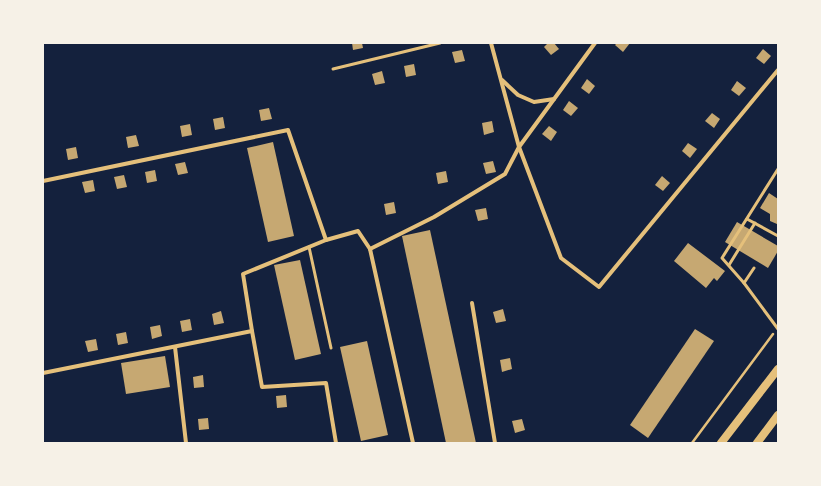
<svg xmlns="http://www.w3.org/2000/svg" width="821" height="486" font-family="'Fira Sans',sans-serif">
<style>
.building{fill:#c6a872}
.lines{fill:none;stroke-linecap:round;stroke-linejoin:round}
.path{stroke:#e5c07b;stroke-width:2.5}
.service{stroke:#e5c07b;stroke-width:3}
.minor{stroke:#e5c07b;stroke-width:4}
.secondary{stroke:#e5c07b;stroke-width:8}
</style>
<rect width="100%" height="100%" fill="#14213d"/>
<!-- building -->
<g class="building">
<polygon points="352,43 362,43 363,48 353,50"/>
<polygon points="548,43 554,43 559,49 551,55 544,47"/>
<polygon points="617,43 630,43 623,52 615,45"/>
<polygon points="763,49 771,56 764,64 756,58"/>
<polygon points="462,50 465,61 455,63 452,52"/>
<polygon points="414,64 416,75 406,77 404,66"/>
<polygon points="382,71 385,83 375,85 372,74"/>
<polygon points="587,79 595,86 589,94 581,88"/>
<polygon points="737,81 746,88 739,96 731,90"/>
<polygon points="569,101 578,108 571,116 563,110"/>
<polygon points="269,108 272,119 261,121 259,110"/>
<polygon points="712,113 720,119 714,128 705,121"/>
<polygon points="223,117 225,128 215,130 213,119"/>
<polygon points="492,121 494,132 484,135 482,123"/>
<polygon points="190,124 192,135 182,137 180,126"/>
<polygon points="549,126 557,132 551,141 542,134"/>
<polygon points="136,135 139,146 128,148 126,137"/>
<polygon points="273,142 294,236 268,242 247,148"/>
<polygon points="688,143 697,149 690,158 682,151"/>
<polygon points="76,147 78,158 68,160 66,149"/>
<polygon points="493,161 496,172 486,174 483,163"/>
<polygon points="185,162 188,173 178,175 175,164"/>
<polygon points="155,170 157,181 147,183 145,172"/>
<polygon points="446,171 448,182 438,184 436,173"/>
<polygon points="124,175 127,187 117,189 114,177"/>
<polygon points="662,176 670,183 663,191 655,185"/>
<polygon points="93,180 95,191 85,193 82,182"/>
<polygon points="769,193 778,199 777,224 770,221 770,214 760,208"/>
<polygon points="394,202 396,213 386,215 384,204"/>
<polygon points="486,208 488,219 478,221 475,210"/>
<polygon points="737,222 778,246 778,251 768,268 725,242"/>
<polygon points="430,230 476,443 446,443 402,236"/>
<polygon points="688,243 725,271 717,281 714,278 706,288 674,261"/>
<polygon points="300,260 321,354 295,360 274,265"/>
<polygon points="503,309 506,321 496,323 493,312"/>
<polygon points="221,311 224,323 214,325 212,314"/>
<polygon points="190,319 192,330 182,332 180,321"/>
<polygon points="160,325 162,336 152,339 150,327"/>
<polygon points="695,329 714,341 648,438 630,425"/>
<polygon points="126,332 128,343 118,345 116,334"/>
<polygon points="96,339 98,350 88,352 85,341"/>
<polygon points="367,341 388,435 361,441 340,347"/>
<polygon points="165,356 170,387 126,394 121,363"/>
<polygon points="510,358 512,369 502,372 500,360"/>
<polygon points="203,375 204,387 194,388 193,377"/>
<polygon points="286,395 287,407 277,408 276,396"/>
<polygon points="208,418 209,429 199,430 198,419"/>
<polygon points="522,419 525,430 515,433 512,421"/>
</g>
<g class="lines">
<!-- path -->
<polyline class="path" points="692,443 773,334"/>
<!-- service -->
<g class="service">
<polyline points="333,69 440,43"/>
<polyline points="747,219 778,236"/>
<polyline points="309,247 331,348"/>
<polyline points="729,265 755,223"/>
<polyline points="754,268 744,283 778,329"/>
<polyline points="744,283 722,258 778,169"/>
</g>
<!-- minor -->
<g class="minor">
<polyline points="491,43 519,147 561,258 599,287 778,70"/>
<polyline points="502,80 518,95 534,102 554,99"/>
<polyline points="43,181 288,130 326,240"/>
<polyline points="370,249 434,217 505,174 519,147 595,43"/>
<polyline points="472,303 495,443"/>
<polyline points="252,331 262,387 326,383 336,443"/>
<polyline points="175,347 186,443"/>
<polyline points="43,373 252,331 243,274 326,240 358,231 370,249 413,443"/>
</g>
<!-- secondary -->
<g class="secondary">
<polyline points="721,443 778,369"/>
<polyline points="757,443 778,415"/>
</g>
</g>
<!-- border -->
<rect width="821" height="486" fill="none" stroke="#f6f1e7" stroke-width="88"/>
</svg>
